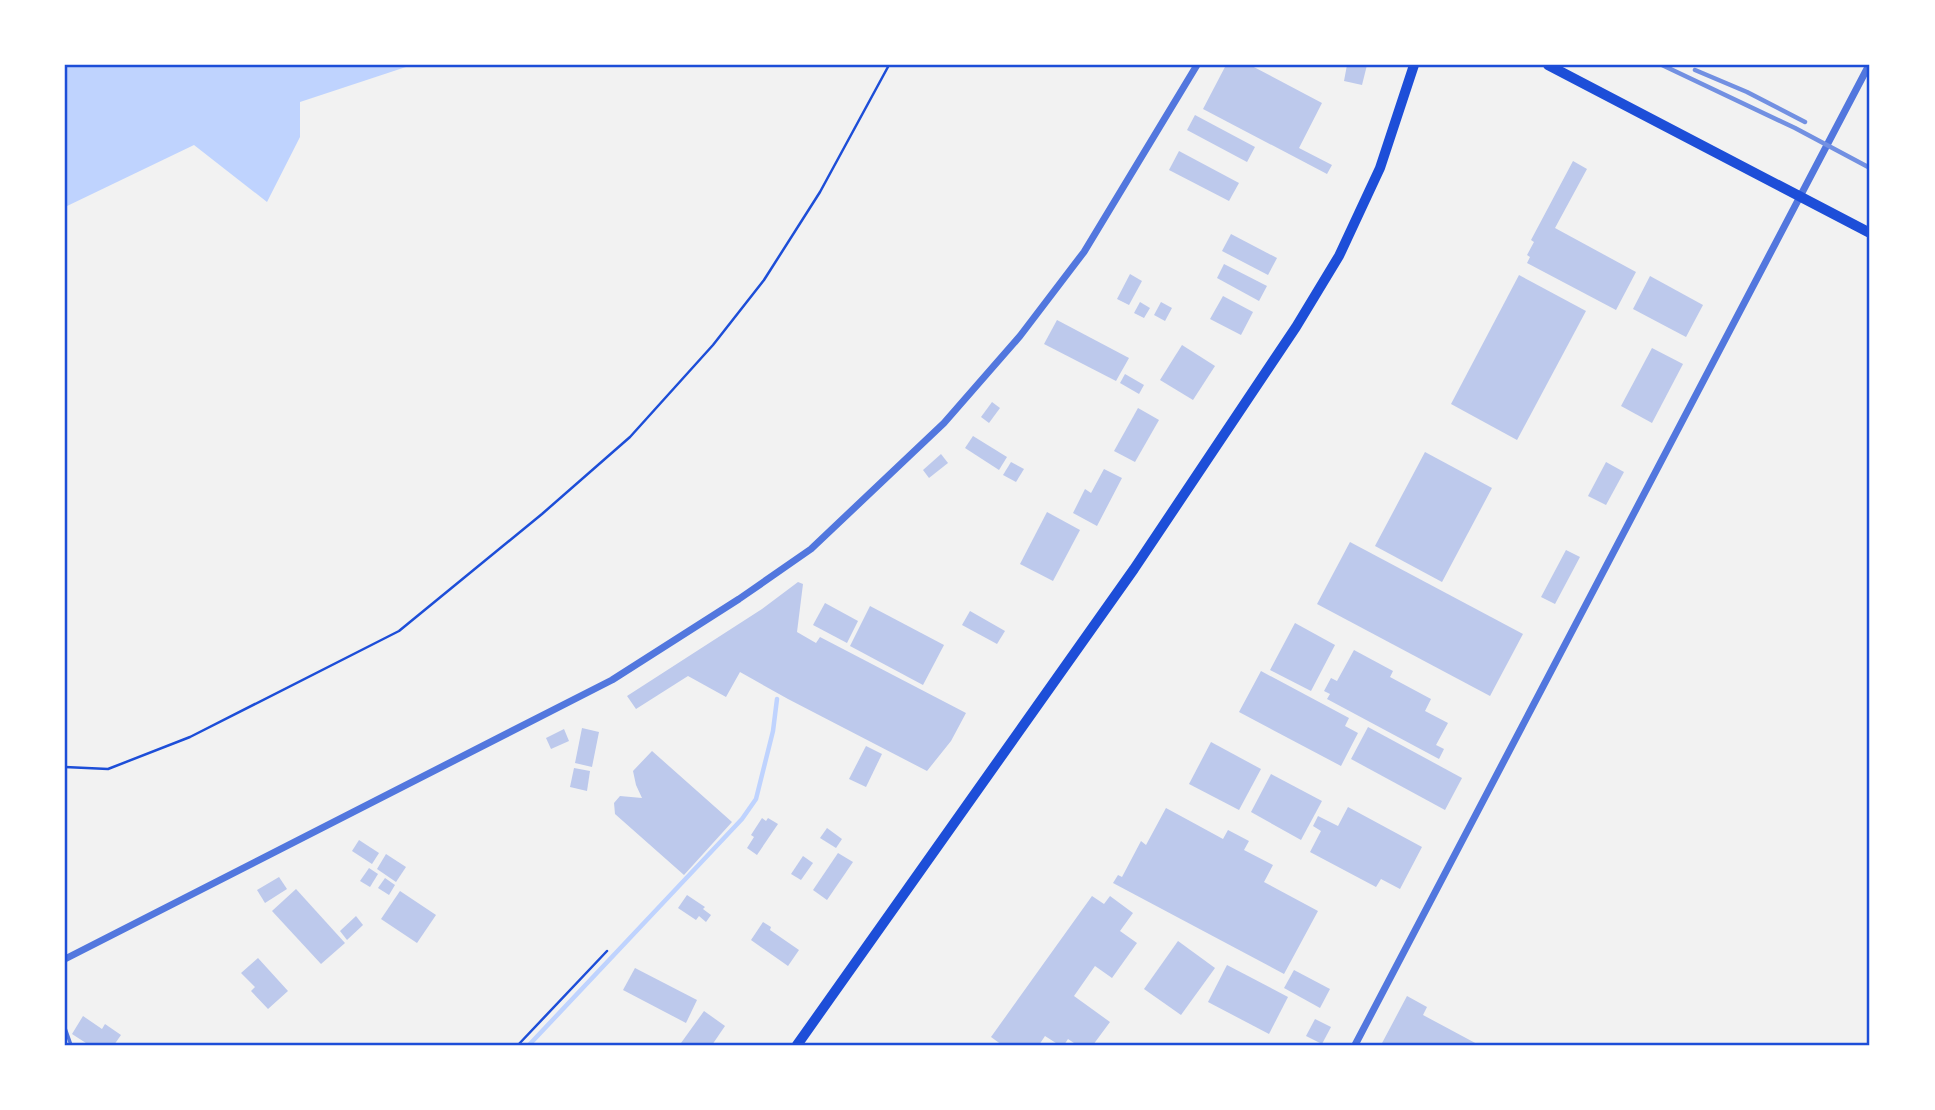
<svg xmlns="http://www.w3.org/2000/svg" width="1935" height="1110" font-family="'Golos Text',sans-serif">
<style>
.water{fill:#bfd3fe}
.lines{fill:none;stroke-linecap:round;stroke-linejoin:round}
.stream{stroke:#bfd3fe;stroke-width:4.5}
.building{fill:#bdc9ec}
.path{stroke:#1d4ed8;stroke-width:2.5}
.service{stroke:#5277de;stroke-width:3.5}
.minor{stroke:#5277de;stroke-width:7}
.secondary{stroke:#1d4ed8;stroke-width:10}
.rail{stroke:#7290e2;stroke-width:4.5}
.neatline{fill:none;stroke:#1d4ed8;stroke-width:2.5}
</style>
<rect width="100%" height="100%" fill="#f2f2f2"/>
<!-- water -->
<polygon class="water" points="65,65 412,65 300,102 300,137 267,202 194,145 65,207"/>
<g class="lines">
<!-- stream -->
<polyline class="stream" points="529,1045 742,819 756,799 773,731 777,699"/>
</g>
<!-- building -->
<g class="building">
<polygon points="1226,65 1250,65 1322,103 1299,148 1332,165 1327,174 1203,109"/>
<polygon points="1347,65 1367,65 1362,85 1344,81"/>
<polygon points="1195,115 1255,147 1247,162 1187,130"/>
<polygon points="1179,151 1239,183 1229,201 1169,170"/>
<polygon points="1573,161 1587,169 1555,228 1636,272 1616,310 1527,263 1530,257 1527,255 1534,242 1531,240"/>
<polygon points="1231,234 1277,258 1268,275 1222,251"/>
<polygon points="1224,264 1267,286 1259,301 1217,278"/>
<polygon points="1130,274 1142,281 1129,305 1117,299"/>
<polygon points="1519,275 1586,311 1517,440 1451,404"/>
<polygon points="1650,276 1703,305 1686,337 1633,309"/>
<polygon points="1223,296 1253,312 1241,335 1210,319"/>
<polygon points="1140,302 1150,308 1144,318 1134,313"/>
<polygon points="1161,302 1172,308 1165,321 1154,315"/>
<polygon points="1057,320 1129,358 1116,381 1044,344"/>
<polygon points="1182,345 1215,366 1193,400 1160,380"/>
<polygon points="1652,348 1683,364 1652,423 1621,406"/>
<polygon points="1125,374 1144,385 1139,394 1120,383"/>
<polygon points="992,402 1000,408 989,423 981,417"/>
<polygon points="1138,408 1159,420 1135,462 1114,451"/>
<polygon points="973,436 1007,457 999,470 965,448"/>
<polygon points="1425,452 1492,488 1442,582 1375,546"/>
<polygon points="941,454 948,463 929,478 923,470"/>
<polygon points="1011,462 1024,469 1016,482 1003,475"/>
<polygon points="1606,462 1624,472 1606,505 1588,496"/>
<polygon points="1104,469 1122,478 1097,526 1073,513 1085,489 1091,493"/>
<polygon points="1047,512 1080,530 1053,581 1020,564"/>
<polygon points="1350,542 1523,634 1490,696 1317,604"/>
<polygon points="1566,550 1580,557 1555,604 1541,597"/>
<polygon points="798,582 803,584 797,632 816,643 820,637 966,713 951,741 927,771 788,699 740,672 726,697 688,676 636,709 627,696 762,609"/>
<polygon points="825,603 858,621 847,643 813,625"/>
<polygon points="870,606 944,645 923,685 850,646"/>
<polygon points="970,611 1005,631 997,644 962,625"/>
<polygon points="1295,623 1335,645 1311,691 1270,670"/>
<polygon points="1354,650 1393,671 1390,677 1431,699 1425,711 1448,723 1436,745 1444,749 1439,759 1327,699 1330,694 1324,691 1331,678 1337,681"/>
<polygon points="1261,671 1349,718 1345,726 1358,733 1341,766 1239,712"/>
<polygon points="1368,727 1462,778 1445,810 1351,759"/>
<polygon points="582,728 599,732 592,767 575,763"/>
<polygon points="564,729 569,741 551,749 546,738"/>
<polygon points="1211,742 1261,769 1239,810 1189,784"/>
<polygon points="866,746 882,754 866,787 849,779"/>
<polygon points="652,751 732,822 684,875 615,814 614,803 620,796 642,798 636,785 633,771"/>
<polygon points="574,768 590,771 587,791 570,787"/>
<polygon points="1271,774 1322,801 1301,840 1251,812"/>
<polygon points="1348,807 1422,847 1400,889 1381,879 1376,887 1310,852 1321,831 1313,826 1318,816 1338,826"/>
<polygon points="1166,808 1223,839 1228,830 1249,841 1244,850 1273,865 1264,882 1318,911 1284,974 1113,883 1118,875 1122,877 1141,841 1146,845"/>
<polygon points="762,818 766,821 768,818 778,824 757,855 747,848 754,837 751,835"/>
<polygon points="827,828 842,839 836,848 820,838"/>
<polygon points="359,840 379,853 372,864 352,851"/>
<polygon points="838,853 853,862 827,900 813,890"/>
<polygon points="386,854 406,867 396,882 377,869"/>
<polygon points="803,856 813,863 801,880 791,874"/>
<polygon points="369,868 378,874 370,887 360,881"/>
<polygon points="279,877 287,889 265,903 257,890"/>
<polygon points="385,878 395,885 389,895 378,888"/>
<polygon points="296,889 345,943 321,964 272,911"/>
<polygon points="400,891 436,915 417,943 381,919"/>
<polygon points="687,895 705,907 703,909 711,915 706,922 699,916 696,920 678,908"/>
<polygon points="1092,896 1104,904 1110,896 1133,913 1120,931 1137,943 1112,978 1095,966 1074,996 1110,1022 1093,1045 1077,1045 1068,1039 1064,1045 1059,1045 1045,1036 1039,1045 1002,1045 991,1037"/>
<polygon points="356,916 363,925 347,940 340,931"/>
<polygon points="763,922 771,927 770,930 799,950 788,966 751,940"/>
<polygon points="1178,941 1215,968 1181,1015 1144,989"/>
<polygon points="258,958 288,991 268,1009 251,991 255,987 241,973"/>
<polygon points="1227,965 1288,997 1269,1034 1208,1002"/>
<polygon points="635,968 697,1000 686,1023 623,990"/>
<polygon points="1294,970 1330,989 1320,1008 1284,988"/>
<polygon points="1407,996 1427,1007 1423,1015 1479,1045 1381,1045"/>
<polygon points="704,1011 725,1026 712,1045 685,1045 681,1043"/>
<polygon points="83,1016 102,1029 105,1024 121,1035 114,1045 89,1045 72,1034"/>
<polygon points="1315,1019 1331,1027 1322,1044 1306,1036"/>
</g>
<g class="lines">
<!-- path -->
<g class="path">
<polyline points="65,767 108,769 190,737 399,631 542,514 630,437 713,345 764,280 820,192 889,65"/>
<polyline points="518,1045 607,951"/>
</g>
<!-- service -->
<polyline class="service" points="65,1028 71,1045"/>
<!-- minor -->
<g class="minor">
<polyline points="65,959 612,680 739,599 811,549 944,423 1020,336 1084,252 1197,65"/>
<polyline points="1355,1045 1869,65"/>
</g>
<!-- secondary -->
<g class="secondary">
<polyline points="1548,65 1870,233"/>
<polyline points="797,1045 1134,569 1296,327 1339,256 1380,168 1414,65"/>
</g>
<!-- rail -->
<g class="rail">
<polyline points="1662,65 1795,128 1870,168"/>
<polyline points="1695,70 1747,92 1805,122"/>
</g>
</g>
<!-- border -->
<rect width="1935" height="1110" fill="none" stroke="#ffffff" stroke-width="133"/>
<rect x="66" y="66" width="1802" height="978" class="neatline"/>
</svg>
